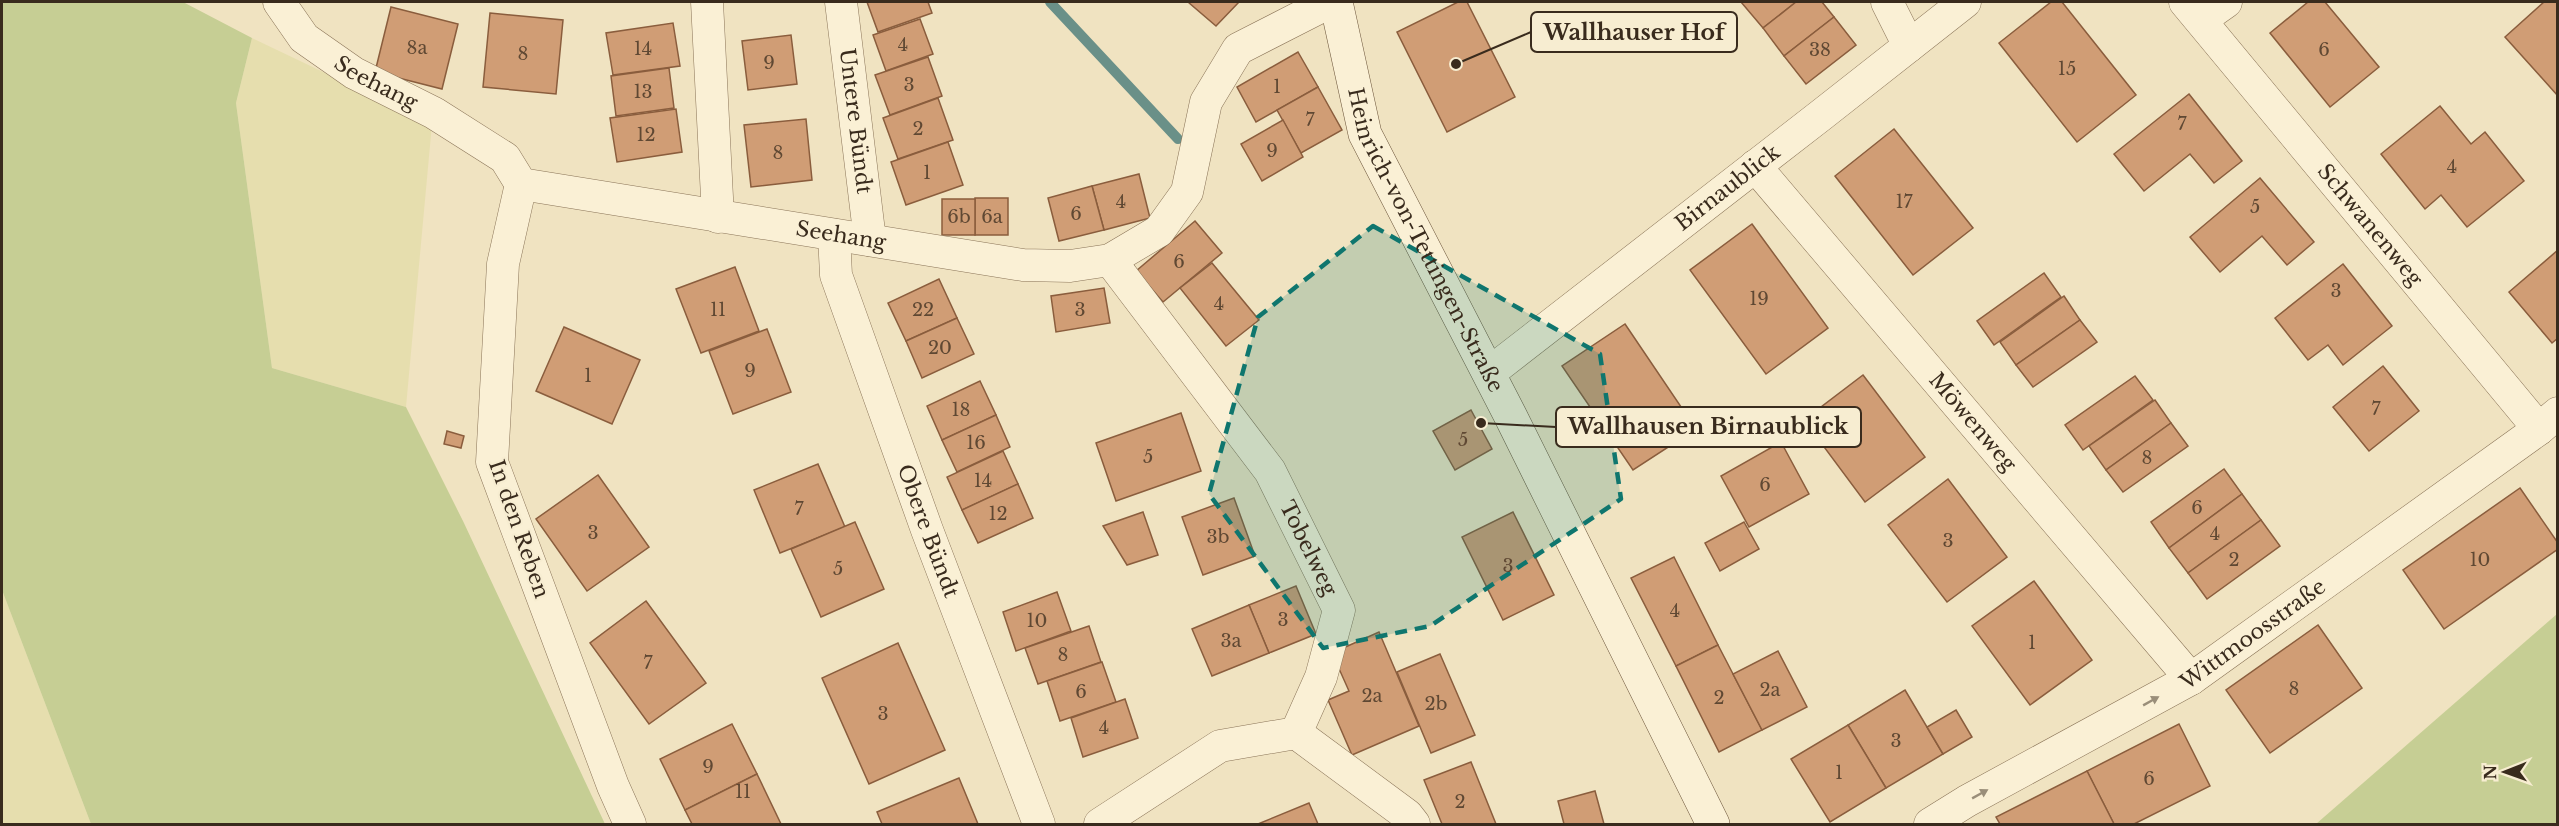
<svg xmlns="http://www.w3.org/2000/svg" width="2559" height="826" font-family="'Libre Baskerville',serif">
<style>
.farmland{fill:#e6deae}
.green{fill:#c6ce94}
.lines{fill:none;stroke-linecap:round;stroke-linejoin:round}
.stream{stroke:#6a9088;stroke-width:10}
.building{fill:#d09d75;stroke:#8a5d3d;stroke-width:1.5}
.street-casing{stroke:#8a7458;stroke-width:33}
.secondary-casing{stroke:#6c553b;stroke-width:34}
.street{stroke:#faf0d5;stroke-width:32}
.secondary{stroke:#faf0d5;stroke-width:33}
.oneway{fill:#9a8e79}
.marked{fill:#0f766e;fill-opacity:0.2;stroke:#0f766e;stroke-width:4.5;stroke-dasharray:12 8;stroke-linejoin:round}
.labels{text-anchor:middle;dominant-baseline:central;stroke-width:4.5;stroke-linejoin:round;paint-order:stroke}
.number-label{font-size:18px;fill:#5f4833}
.street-label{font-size:21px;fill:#392b1d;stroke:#f7edd1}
.leader{fill:none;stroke:#392b1d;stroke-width:2}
.callout-dot{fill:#392b1d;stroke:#f7edd1;stroke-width:2}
.callout{fill:#f7edd1;stroke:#392b1d;stroke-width:2}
.callout-label{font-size:22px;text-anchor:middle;font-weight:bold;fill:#392b1d}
</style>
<rect width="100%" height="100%" fill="#f0e3c1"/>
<!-- farmland -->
<g class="farmland">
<polygon points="252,38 432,124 406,407 272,368 236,103"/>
<polygon points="2,590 91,824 2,824"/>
</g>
<!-- green -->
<g class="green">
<polygon points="2,2 183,2 252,38 236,103 272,368 406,407 463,521 605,824 91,824 2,590"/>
<polygon points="2557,614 2557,824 2316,824"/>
</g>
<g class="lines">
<!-- stream -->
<polyline class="stream" points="1050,2 1178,139"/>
</g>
<!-- building -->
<g class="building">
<polygon points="867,2 928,2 932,13 878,32"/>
<polygon points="1188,2 1239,2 1216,26"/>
<polygon points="1458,2 1467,2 1515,97 1447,132 1397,32"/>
<polygon points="1741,2 1796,2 1763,28"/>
<polygon points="1796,2 1822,2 1834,17 1784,56 1763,28"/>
<polygon points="2051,2 2062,2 2136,95 2077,142 1999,43"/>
<polygon points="2308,2 2325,2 2379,67 2330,107 2270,33"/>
<polygon points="2544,2 2558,2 2558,96 2505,37"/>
<polygon points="391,7 458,24 442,89 375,72"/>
<polygon points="490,13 563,20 556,94 483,87"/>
<polygon points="1834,17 1856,45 1806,84 1784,56"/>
<polygon points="920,19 933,54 886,71 873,35"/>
<polygon points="673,23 680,66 613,75 606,33"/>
<polygon points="791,35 797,84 748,90 742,41"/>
<polygon points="1298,52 1318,87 1256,122 1237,87"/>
<polygon points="928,57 942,96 890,115 875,75"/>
<polygon points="669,68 674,108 616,116 611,76"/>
<polygon points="1318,87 1342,130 1301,153 1277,110"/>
<polygon points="2189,94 2242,161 2214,183 2190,154 2144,191 2114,154"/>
<polygon points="938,98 953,140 898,159 883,118"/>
<polygon points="2440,106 2471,144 2485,132 2524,181 2467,227 2441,195 2425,209 2381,154"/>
<polygon points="676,109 682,152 617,162 610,118"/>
<polygon points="806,119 812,180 751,187 744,125"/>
<polygon points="1283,120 1303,157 1262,181 1241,144"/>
<polygon points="1894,129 1973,228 1913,275 1835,176"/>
<polygon points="948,142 963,185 906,205 891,162"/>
<polygon points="1139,174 1150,218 1104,230 1092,186"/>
<polygon points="2260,178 2314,242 2287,265 2262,236 2220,272 2190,237"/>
<polygon points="1092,186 1104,230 1059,241 1048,198"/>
<rect x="975" y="198" width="33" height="37"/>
<rect x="942" y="199" width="33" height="36"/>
<polygon points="1195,221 1222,253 1163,302 1136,271"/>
<polygon points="1752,224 1828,328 1766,374 1690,270"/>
<polygon points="2558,250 2558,338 2552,343 2509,292"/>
<polygon points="1212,263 1259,320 1226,346 1180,288"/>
<polygon points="2343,264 2392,326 2343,365 2328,345 2308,360 2275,318"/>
<polygon points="735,267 759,331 701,353 676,289"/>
<polygon points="2044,273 2061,297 1994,345 1977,321"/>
<polygon points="939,279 957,318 906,341 888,303"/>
<polygon points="1104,288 1110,323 1056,332 1051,296"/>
<polygon points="2064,296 2080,320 2016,365 2000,342"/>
<polygon points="957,318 974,354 922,378 906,341"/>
<polygon points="2080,320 2097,342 2033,387 2016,365"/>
<polygon points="1625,324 1696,429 1633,470 1562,366"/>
<polygon points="564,327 640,360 612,424 536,391"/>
<polygon points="767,329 791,392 733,414 709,351"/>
<polygon points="2383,366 2419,411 2369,451 2333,407"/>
<polygon points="1863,375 1925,457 1865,502 1804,420"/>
<polygon points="2135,376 2153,400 2083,450 2065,425"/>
<polygon points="980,381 996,415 942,440 927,406"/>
<polygon points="2155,400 2171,423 2106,470 2089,446"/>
<polygon points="1471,410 1492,449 1455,470 1433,431"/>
<polygon points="1181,413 1201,471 1116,501 1096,443"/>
<polygon points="996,415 1010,447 957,472 942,440"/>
<polygon points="2171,423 2188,446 2123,492 2106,470"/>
<polygon points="447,431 464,436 461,448 444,444"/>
<polygon points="1781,442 1809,494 1749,527 1721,476"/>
<polygon points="1003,451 1018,484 962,510 947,477"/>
<polygon points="818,464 845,527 780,553 754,490"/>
<polygon points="2224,469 2242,494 2169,548 2151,522"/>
<polygon points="598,475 649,547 587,591 536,519"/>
<polygon points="1948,479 2007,557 1947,602 1888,525"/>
<polygon points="1018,484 1033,518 978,543 962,510"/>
<polygon points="2520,488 2558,543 2558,549 2444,629 2403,570"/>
<polygon points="2242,494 2261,520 2188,573 2169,548"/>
<polygon points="1234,498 1255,556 1203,575 1182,517"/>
<polygon points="1143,512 1158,555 1127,565 1103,526"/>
<polygon points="1513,512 1554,595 1503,620 1462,537"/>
<polygon points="2261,520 2280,546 2207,599 2188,573"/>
<polygon points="855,522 884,589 821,617 791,549"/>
<polygon points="1744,522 1759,549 1720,571 1705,543"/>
<polygon points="1674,557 1718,645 1676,666 1631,578"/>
<polygon points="2034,581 2092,660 2030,705 1972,626"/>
<polygon points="1296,586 1316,634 1269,653 1249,605"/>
<polygon points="1057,592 1071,631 1016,651 1003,612"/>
<polygon points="646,601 706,683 649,724 590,643"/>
<polygon points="1249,605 1269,653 1212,676 1192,629"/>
<polygon points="2318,625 2362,688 2270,753 2226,690"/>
<polygon points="1089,626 1101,662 1038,684 1025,648"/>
<polygon points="1379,632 1419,726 1352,755 1328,700 1349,691 1332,653"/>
<polygon points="898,643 945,750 869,784 822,678"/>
<polygon points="1718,645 1762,730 1719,752 1676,666"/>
<polygon points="1778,651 1807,707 1762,730 1733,674"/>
<polygon points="1440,654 1475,735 1431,753 1397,672"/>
<polygon points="1102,662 1116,702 1060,721 1047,681"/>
<polygon points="1905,690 1943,754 1886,788 1848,725"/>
<polygon points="1125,699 1138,738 1083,757 1071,718"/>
<polygon points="1956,710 1972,737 1943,754 1927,727"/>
<polygon points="732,724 757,774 685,810 660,759"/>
<polygon points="2179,724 2210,786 2134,824 2114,824 2087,771"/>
<polygon points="1848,725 1886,788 1830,822 1791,759"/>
<polygon points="1471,762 1496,824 1442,824 1424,780"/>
<polygon points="2087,771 2114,824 2000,824 1996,817"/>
<polygon points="757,774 781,824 692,824 685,810"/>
<polygon points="959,778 978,824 882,824 877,812"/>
<polygon points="1595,791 1604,824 1564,824 1558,801"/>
<polygon points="1309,803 1318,824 1258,824"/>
</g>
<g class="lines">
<defs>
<g id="street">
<path id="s1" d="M279,2L304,38L354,73L434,113L505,158L521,184L1023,265L1070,266L1110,260L1159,231L1187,192L1206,102L1238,49L1330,2"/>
<polyline points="707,2 718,217"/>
<path id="s2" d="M841,2L870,240"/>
<polyline points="1887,2 1909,46"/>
<path id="s3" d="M2185,2L2539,429"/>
<polyline points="2202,19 2226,2"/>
<path id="s4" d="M1755,166L2191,679"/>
<polyline points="521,184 503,264 492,462 613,786 630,824"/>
<path id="s5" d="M834,235L836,275L927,530L1039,824"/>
<path id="s6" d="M1110,260L1270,471L1339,610L1321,677L1296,733L1407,815L1414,824"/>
<path id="s7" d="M1489,373L1820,116L1965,2"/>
<polyline points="1100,824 1220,746 1296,733"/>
<path id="s8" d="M1930,824L1967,801L2191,679L2539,429L2558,413"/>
</g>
<g id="secondary">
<path id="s9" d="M1336,2L1365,134L1511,417L1713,824"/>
</g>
</defs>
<!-- street casing -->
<use href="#street" class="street-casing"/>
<!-- secondary casing -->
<use href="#secondary" class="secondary-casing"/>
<!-- street -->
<use href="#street" class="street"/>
<!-- secondary -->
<use href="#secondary" class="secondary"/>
</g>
<!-- one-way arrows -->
<defs><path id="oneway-solid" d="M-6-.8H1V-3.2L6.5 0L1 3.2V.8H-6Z" transform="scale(1.5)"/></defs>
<g class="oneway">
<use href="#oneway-solid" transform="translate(2151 701) rotate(-29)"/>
<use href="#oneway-solid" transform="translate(1980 794) rotate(-29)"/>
</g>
<!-- marked area -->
<path class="marked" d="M1373,226L1600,354L1621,499L1430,626L1323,648L1209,494L1258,317Z"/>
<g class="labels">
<!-- number labels -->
<g class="number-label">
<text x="903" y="45">4</text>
<text x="417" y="48">8a</text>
<text x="643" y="49">14</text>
<text x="1820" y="50">38</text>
<text x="2324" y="50">6</text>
<text x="523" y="54">8</text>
<text x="769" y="63">9</text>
<text x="2067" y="69">15</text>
<text x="909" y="85">3</text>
<text x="1277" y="87">1</text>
<text x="643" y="92">13</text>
<text x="1310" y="120">7</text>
<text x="2182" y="124">7</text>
<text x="918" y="129">2</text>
<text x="646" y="135">12</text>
<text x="1272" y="151">9</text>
<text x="778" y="153">8</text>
<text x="2452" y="167">4</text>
<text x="927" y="173">1</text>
<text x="1121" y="202">4</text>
<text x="1904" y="202">17</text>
<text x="2255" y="207">5</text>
<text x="1076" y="214">6</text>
<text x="959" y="217">6b</text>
<text x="992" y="217">6a</text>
<text x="1179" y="262">6</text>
<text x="2336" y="291">3</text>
<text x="1759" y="299">19</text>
<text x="1219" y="304">4</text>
<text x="718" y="310">11</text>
<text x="923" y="310">22</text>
<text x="1080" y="310">3</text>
<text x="940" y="348">20</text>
<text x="750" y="371">9</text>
<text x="588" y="376">1</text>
<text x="2376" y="409">7</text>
<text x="961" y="410">18</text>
<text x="1463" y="440">5</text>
<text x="976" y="443">16</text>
<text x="1148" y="457">5</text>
<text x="2147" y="458">8</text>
<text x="983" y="481">14</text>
<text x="1765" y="485">6</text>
<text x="2197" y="508">6</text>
<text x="799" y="509">7</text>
<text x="998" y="514">12</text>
<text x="593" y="533">3</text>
<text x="2215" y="534">4</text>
<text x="1218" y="537">3b</text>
<text x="1948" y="541">3</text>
<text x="2234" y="560">2</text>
<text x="2480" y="560">10</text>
<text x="1508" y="566">3</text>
<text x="838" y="569">5</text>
<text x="1675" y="611">4</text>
<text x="1283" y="620">3</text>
<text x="1037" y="621">10</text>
<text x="1231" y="641">3a</text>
<text x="2032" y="643">1</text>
<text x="1063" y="655">8</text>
<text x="648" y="663">7</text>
<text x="2294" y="689">8</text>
<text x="1770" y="690">2a</text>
<text x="1081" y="692">6</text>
<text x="1372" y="696">2a</text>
<text x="1719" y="698">2</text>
<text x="1436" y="704">2b</text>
<text x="883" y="714">3</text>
<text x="1104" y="728">4</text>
<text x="1896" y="741">3</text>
<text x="708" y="767">9</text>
<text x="1839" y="773">1</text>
<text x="2149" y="779">6</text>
<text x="743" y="792">11</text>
<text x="1460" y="802">2</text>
</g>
<!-- street labels -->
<g class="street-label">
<text stroke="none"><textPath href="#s1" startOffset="129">Seehang</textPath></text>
<text stroke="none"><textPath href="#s2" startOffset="120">Untere Bündt</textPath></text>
<text stroke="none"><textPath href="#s7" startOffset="302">Birnaublick</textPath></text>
<text stroke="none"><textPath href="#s3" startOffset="290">Schwanenweg</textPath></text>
<text stroke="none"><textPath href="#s1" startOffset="633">Seehang</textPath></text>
<text stroke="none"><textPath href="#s9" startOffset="256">Heinrich-von-Tettingen-Straße</textPath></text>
<text stroke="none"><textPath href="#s4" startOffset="336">Möwenweg</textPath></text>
<text transform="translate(519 529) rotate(71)">In den Reben</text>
<text stroke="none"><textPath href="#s5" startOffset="312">Obere Bündt</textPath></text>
<text stroke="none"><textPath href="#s6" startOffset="351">Tobelweg</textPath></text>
<text stroke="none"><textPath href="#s8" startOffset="375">Wittmoosstraße</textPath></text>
</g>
</g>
<!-- callouts -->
<path class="leader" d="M1456 64L1531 32M1481 423L1556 427"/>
<g class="callout-dot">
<circle cx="1456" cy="64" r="6"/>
<circle cx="1481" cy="423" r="6"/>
</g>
<g class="callout">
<rect x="1531" y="12" width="206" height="40" rx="6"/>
<rect x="1556" y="407" width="305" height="40" rx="6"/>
</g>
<g class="callout-label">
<text x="1634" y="40">Wallhauser Hof</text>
<text x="1708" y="434">Wallhausen Birnaublick</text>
</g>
<!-- border -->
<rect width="2559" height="826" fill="none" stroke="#392b1d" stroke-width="6"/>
<!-- north arrow -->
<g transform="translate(2505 772) rotate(269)" stroke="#f7edd1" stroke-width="4.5" paint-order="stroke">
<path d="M0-4.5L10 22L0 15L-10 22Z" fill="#392b1d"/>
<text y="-9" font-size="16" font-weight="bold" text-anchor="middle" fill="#392b1d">N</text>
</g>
</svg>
